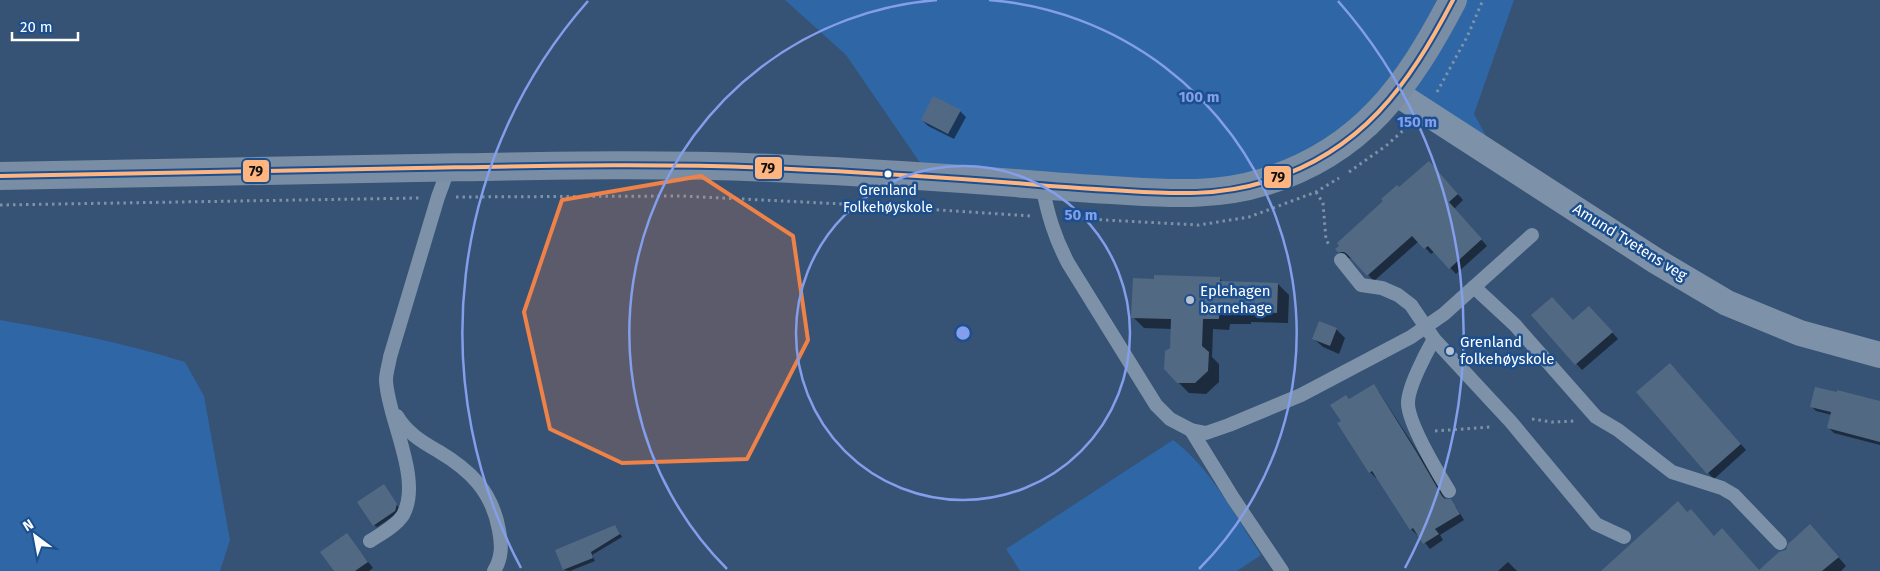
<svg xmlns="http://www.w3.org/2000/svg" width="1880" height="571" font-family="'Fira Sans',sans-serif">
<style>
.green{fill:#2f66a5}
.shadow{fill:#0007}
.building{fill:#526984}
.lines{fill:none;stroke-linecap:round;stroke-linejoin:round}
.path{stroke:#7d92a8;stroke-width:3;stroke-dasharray:2.5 4;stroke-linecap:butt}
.service{stroke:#7d92a8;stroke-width:14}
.minor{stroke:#7d92a8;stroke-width:26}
.secondary{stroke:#798da4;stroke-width:28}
.bus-1-casing{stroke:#1b4f8f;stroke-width:8}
.bus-1{stroke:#ffb580;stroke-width:4}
.marked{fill:#ee8249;fill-opacity:0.2;stroke:#ee8249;stroke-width:4;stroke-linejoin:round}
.ring{fill:none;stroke:#839eea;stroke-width:2.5}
.bus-dot{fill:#fff;stroke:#1b4f8f;stroke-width:2}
.poi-dot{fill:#b9c2ce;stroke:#1b4f8f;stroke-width:2}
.labels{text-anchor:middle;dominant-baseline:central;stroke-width:5;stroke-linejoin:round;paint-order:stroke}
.bus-label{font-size:14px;fill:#fff;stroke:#1b4f8f}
.street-label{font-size:15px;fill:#fff;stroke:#1b4f8f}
.poi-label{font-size:15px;fill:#fff;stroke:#1b4f8f;text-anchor:start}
.centre{fill:#839eea;stroke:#1b4f8f;stroke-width:2.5}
.ring-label{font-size:15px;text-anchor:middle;font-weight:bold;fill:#839eea;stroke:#1b4f8f;stroke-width:5;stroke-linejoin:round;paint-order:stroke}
.line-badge{stroke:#1b4f8f;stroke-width:2}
.pale-badge-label{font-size:14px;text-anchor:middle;font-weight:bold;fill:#111}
</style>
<rect width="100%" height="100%" fill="#365274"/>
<!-- green -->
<g class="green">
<polygon points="785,0 1514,0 1474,114 1496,154 1399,86 1326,150 1204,191 927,173 846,55"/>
<path d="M0,320C63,331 125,343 185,362L204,396L230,540L220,571H0Z"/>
<path d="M1173,440C1211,468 1235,516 1261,555L1237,571H1020L1006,549Z"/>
</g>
<!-- shadow -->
<g class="shadow">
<polygon points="960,111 966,117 954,139 928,126 922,120"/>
<polygon points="1434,168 1463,200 1454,209 1487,246 1456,274 1435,251 1431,254 1419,241 1374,281 1353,259 1345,257 1337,249 1399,189"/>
<polygon points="1220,279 1224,283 1278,284 1289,295 1288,323 1251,322 1251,324 1230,324 1229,330 1213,329 1212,357 1219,364 1219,382 1206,394 1189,393 1178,382 1171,348 1172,329 1144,328 1133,317"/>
<polygon points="1595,313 1618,339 1582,370 1533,316 1573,321"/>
<polygon points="1336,329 1345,338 1339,354 1323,347 1314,339"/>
<polygon points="1676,370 1746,450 1714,479 1708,473"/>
<polygon points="1373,386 1379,392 1423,460 1446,500 1450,501 1456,507 1464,520 1440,535 1443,540 1430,549 1418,534 1417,535 1411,529 1378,476 1376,478 1370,472 1342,421 1346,396 1350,400"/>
<polygon points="1880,402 1880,445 1834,433 1829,428 1832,415 1816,411 1811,406"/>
<polygon points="386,489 399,508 398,513 377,527 374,525"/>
<polygon points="1688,513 1715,537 1759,571 1787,551 1819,535 1846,566 1841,571 1602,571"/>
<polygon points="615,526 622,537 592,555 595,561 570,571 564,570 556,551"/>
<polygon points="347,535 373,568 369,571 335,571"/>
<polygon points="1508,562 1517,571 1498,571"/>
</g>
<!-- building -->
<g class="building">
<polygon points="933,96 961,110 948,134 921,120"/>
<polygon points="1429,161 1458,194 1449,202 1482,239 1449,269 1428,246 1424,249 1412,236 1367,276 1347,254 1344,252 1338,252 1335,249 1339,246 1337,243 1383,201 1381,199 1397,185 1399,187"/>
<polygon points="1154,275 1220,277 1220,281 1278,283 1277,313 1241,311 1241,314 1219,313 1219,319 1203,319 1202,346 1209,352 1208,371 1195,383 1177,383 1164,369 1165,351 1170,348 1171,319 1131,318 1133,278 1154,279"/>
<polygon points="1552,297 1573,320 1589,306 1613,332 1575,365 1531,315"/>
<polygon points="1319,321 1337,328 1330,346 1312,339"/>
<polygon points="1670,363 1741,444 1707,474 1636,392"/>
<polygon points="1374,384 1417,453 1442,496 1445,499 1451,499 1460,514 1435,529 1439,534 1423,544 1413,528 1410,530 1372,471 1369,473 1337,423 1341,421 1330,405 1346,395 1349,399"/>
<polygon points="1815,387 1837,392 1837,390 1880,401 1880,442 1827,428 1831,412 1810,407"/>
<polygon points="384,484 397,504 395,511 373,526 357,502"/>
<polygon points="1678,501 1687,512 1691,509 1714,536 1722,528 1759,570 1779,552 1786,550 1788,544 1810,524 1839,557 1822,571 1601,571"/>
<polygon points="615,525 620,534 591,552 593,558 563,570 555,550"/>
<polygon points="347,533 368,562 355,571 334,571 320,552"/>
</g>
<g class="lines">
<!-- path -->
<g class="path">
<polyline points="1437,92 1467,37 1483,0"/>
<polyline points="1349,172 1387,145 1407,127"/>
<polyline points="1316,192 1323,203 1326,240 1330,246"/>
<polyline points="456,197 681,196 864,205 1031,216"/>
<polyline points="0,205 419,198"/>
<polyline points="1067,218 1199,225 1249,217 1316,192 1339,178"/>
<polyline points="1532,419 1552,422 1576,421"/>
<polyline points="1435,431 1491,427"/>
</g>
<!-- service -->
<g class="service">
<path d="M1042,185C1048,215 1054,236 1068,263L1156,405L1170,419L1191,430L1206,433L1229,425L1301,395L1411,337L1444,314L1474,287L1515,325L1596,417L1618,430L1672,472L1722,488L1734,495L1780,543"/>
<polyline points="1341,260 1361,285 1382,288 1398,295 1411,305 1434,339 1511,422 1596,524 1624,537"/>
<polyline points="1474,287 1532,235"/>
<path d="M1434,339C1426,353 1408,387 1408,403C1408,423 1438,473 1449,491"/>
<path d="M397,416C406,432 422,442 438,451C470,470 492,491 499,530C502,545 502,558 494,571"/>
<polyline points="1191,430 1233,498 1282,571"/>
<path d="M370,541C381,534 396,526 403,515C423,479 387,417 386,380C386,373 389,364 390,357L438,197L449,167"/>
</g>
<!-- minor -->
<polyline class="minor" points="1396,93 1656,261 1727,303 1800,333 1880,355"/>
<!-- secondary -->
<path class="secondary" d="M0,176C139,173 278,171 417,168C535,166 654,163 772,168C857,172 942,177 1027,184C1060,187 1093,189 1127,191C1174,194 1219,196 1264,182C1362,152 1408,86 1453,0"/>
<defs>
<path id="bus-1" d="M0,176C139,173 278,171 417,168C535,166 654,163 772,168C857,172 942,177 1027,184C1060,187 1093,189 1127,191C1174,194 1219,196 1264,182C1362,152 1408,86 1453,0"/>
</defs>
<!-- bus-1 casing -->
<use href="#bus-1" class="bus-1-casing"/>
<!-- bus-1 -->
<use href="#bus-1" class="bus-1"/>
</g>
<!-- marked area -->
<path class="marked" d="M701,176L793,236L808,340L747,459L622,463L550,429L524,312L562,200Z"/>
<!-- distance rings -->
<g class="ring">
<circle cx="963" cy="333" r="167"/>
<path d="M727 569A334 334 0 0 1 937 0M989 0A334 334 0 0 1 1199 569"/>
<path d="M521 568A501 501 0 0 1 588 1M1338 1A501 501 0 0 1 1405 568"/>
</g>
<!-- markers -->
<circle class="bus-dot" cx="888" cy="174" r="4.5"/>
<g class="poi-dot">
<circle cx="1190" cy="300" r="5"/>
<circle cx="1450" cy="351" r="5"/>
</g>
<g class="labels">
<!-- bus labels -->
<g class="bus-label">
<text x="888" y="190">Grenland<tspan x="888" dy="17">Folkehøyskole</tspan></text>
</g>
<!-- street labels -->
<g class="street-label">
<text transform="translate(1630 242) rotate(32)">Amund Tvetens veg</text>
</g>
<!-- poi labels -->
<g class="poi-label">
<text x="1200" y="291">Eplehagen<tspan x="1200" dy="17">barnehage</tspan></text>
<text x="1460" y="342">Grenland<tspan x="1460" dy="17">folkehøyskole</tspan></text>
</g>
</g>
<circle cx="963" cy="333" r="8" class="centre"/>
<g class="ring-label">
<text x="1199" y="102">100 m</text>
<text x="1417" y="127">150 m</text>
<text x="1081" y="220">50 m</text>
</g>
<g class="line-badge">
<rect x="754" y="156" width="29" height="24" rx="5" fill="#ffb580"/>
<rect x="242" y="159" width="28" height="24" rx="5" fill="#ffb580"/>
<rect x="1263" y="165" width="29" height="24" rx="5" fill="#ffb580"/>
</g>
<g class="pale-badge-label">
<text x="768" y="173">79</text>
<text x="256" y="176">79</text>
<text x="1278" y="182">79</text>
</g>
<!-- north arrow -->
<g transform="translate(35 536) rotate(328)" stroke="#1b4f8f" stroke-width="4" paint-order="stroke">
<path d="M0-4L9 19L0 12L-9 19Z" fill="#ffffff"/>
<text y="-8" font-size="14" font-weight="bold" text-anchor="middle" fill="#ffffff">N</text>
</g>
<!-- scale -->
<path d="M12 32v8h66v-8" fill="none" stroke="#ffffff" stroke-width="2.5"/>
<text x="20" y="32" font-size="15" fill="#ffffff" stroke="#1b4f8f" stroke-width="4" paint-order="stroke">20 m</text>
</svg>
